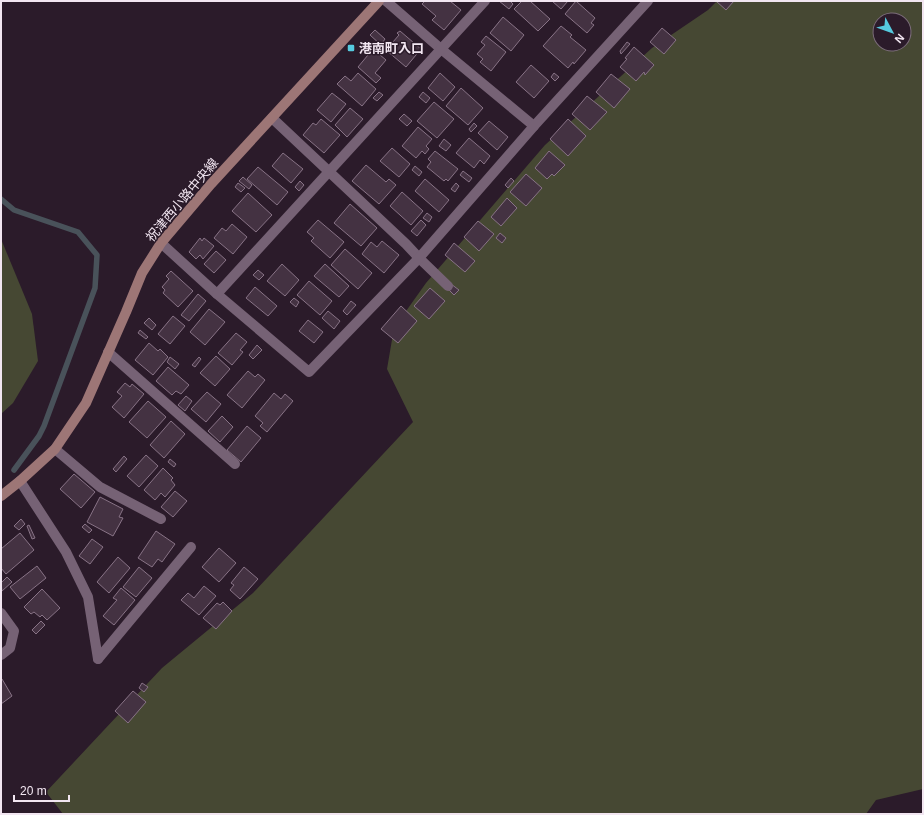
<svg xmlns="http://www.w3.org/2000/svg" width="924" height="815" font-family="Arial,'Noto Sans JP',sans-serif">
<style>
.green{fill:#464833;fill-rule:evenodd}
.lines{fill:none;stroke-linecap:round;stroke-linejoin:round}
.stream{stroke:#49525a;stroke-width:5.5}
.building{fill:#443242;stroke:#887386}
.minor{stroke:#766275;stroke-width:10}
.secondary{stroke:#9d7676;stroke-width:10}
.poi-dot{fill:#55cadf;stroke:#2b1b2a;stroke-width:1.5}
.labels{text-anchor:middle;dominant-baseline:central;stroke-width:3;stroke-linejoin:round;paint-order:stroke}
.poi-label{font-size:13px;font-weight:bold;fill:#f2e6f1;stroke:#2b1b2a;text-anchor:start}
.street-label{font-size:13px;fill:#f2e6f1;stroke:#2b1b2a}
</style>
<rect width="100%" height="100%" fill="#2b1b2a"/>
<!-- green -->
<g class="green">
<path d="M717,1H923V789L876,800L866,814H63L46,792L162,668L253,593L413,422L387,369L394,328L426,283L545,145L652,48L708,10ZM880,20H904V44H880Z"/>
<polygon points="1,239 32,314 38,361 13,403 1,414"/>
</g>
<g class="lines">
<!-- stream -->
<polyline class="stream" points="1,199 14,210 78,232 97,255 95,288 44,426 39,436 14,470"/>
</g>
<!-- building -->
<g class="building">
<polygon points="425,1 450,1 461,10 444,30 432,20 436,16 422,4"/>
<polygon points="499,1 510,1 513,4 509,9"/>
<polygon points="522,1 530,1 550,19 538,31 514,9"/>
<polygon points="552,1 568,1 561,9"/>
<polygon points="576,1 595,18 591,23 594,25 587,33 565,14"/>
<polygon points="716,1 734,1 726,10"/>
<polygon points="503,17 524,35 511,51 490,33"/>
<polygon points="561,26 572,35 570,37 586,50 574,64 573,62 568,68 543,46"/>
<polygon points="662,28 676,40 664,54 650,42"/>
<polygon points="375,30 385,39 381,45 370,35"/>
<polygon points="400,31 421,49 406,67 386,50 399,35 397,33"/>
<polygon points="486,36 506,52 491,71 480,62 483,59 477,54 485,45 481,42"/>
<polygon points="627,42 630,44 621,54 620,51"/>
<polygon points="634,47 654,65 645,75 644,72 636,81 620,67 627,59 625,58"/>
<polygon points="373,49 386,60 375,73 381,78 376,83 358,67"/>
<polygon points="531,65 549,81 534,98 516,82"/>
<polygon points="358,73 376,89 362,106 337,84 345,76 351,81"/>
<polygon points="440,73 455,87 443,101 428,88"/>
<polygon points="554,73 559,77 555,81 551,77"/>
<polygon points="611,74 630,89 614,108 596,92"/>
<polygon points="461,88 483,108 468,125 446,106"/>
<polygon points="379,92 383,95 377,101 373,98"/>
<polygon points="423,92 430,98 426,103 419,97"/>
<polygon points="332,93 346,104 331,122 317,110"/>
<polygon points="587,96 607,112 590,130 572,114"/>
<polygon points="434,102 454,119 437,138 417,121"/>
<polygon points="350,108 363,119 347,137 335,125"/>
<polygon points="404,114 412,121 407,126 399,119"/>
<polygon points="321,119 340,135 324,153 303,135 313,123 316,125"/>
<polygon points="568,119 586,136 568,156 550,139"/>
<polygon points="489,121 508,137 497,150 478,133"/>
<polygon points="474,123 477,126 471,132 469,129"/>
<polygon points="418,127 432,139 426,146 429,149 425,154 422,151 416,158 402,146"/>
<polygon points="469,138 490,156 484,164 480,160 474,168 456,153"/>
<polygon points="444,139 451,145 446,151 439,146"/>
<polygon points="392,148 410,164 399,177 380,161"/>
<polygon points="435,151 458,169 448,181 446,179 444,181 427,167 431,162 428,159"/>
<polygon points="549,151 565,165 554,176 552,174 547,179 535,168"/>
<polygon points="283,153 303,169 291,183 272,166"/>
<polygon points="366,165 386,182 389,179 396,185 379,204 352,181"/>
<polygon points="415,166 422,172 419,176 412,170"/>
<polygon points="258,167 288,192 277,205 247,179"/>
<polygon points="463,171 472,178 469,182 460,175"/>
<polygon points="526,174 542,188 526,206 510,192"/>
<polygon points="243,177 252,185 249,189 239,181"/>
<polygon points="511,178 514,181 508,188 505,185"/>
<polygon points="425,179 449,200 439,212 415,191"/>
<polygon points="300,181 304,185 299,191 295,187"/>
<polygon points="238,183 245,188 241,192 235,187"/>
<polygon points="456,183 459,186 455,192 451,189"/>
<polygon points="402,192 423,211 411,225 390,206"/>
<polygon points="248,193 272,215 256,232 232,211"/>
<polygon points="507,198 517,208 501,226 491,217"/>
<polygon points="350,204 377,228 361,246 334,223"/>
<polygon points="427,213 432,217 429,222 423,218"/>
<polygon points="318,220 344,242 330,258 311,241 314,238 307,232"/>
<polygon points="421,220 426,225 417,236 411,231"/>
<polygon points="478,221 494,234 479,251 464,237"/>
<polygon points="232,224 247,237 233,254 214,238 222,228 226,231"/>
<polygon points="500,233 506,238 502,243 496,238"/>
<polygon points="200,238 202,241 204,238 214,246 203,259 200,255 196,259 189,252"/>
<polygon points="382,241 399,255 384,273 362,254 371,242 377,247"/>
<polygon points="454,243 475,261 465,272 445,255"/>
<polygon points="345,249 372,273 358,289 331,265"/>
<polygon points="216,251 226,260 214,273 204,264"/>
<polygon points="282,264 299,280 285,296 267,281"/>
<polygon points="325,264 349,286 339,297 314,276"/>
<polygon points="258,270 264,275 259,280 253,275"/>
<polygon points="171,271 193,291 178,307 163,293 165,290 162,287 169,279 166,276"/>
<polygon points="309,281 332,301 320,315 297,295"/>
<polygon points="451,284 459,290 454,295 448,289"/>
<polygon points="255,287 277,306 268,316 246,298"/>
<polygon points="430,288 445,301 429,319 414,306"/>
<polygon points="198,294 206,301 189,321 181,315"/>
<polygon points="294,298 299,302 296,307 290,302"/>
<polygon points="351,301 356,305 347,315 343,311"/>
<polygon points="401,306 417,321 398,343 381,329"/>
<polygon points="209,309 225,322 205,345 190,332"/>
<polygon points="328,311 340,321 334,329 322,318"/>
<polygon points="173,316 185,326 170,344 158,334"/>
<polygon points="149,318 156,325 152,330 144,323"/>
<polygon points="308,320 323,332 314,343 299,331"/>
<polygon points="140,330 148,337 146,339 138,333"/>
<polygon points="236,333 247,342 240,350 243,352 232,365 218,353"/>
<polygon points="149,343 158,351 160,349 168,357 153,375 135,360"/>
<polygon points="257,345 262,350 253,359 249,355"/>
<polygon points="216,356 230,369 215,386 200,373"/>
<polygon points="170,357 179,364 175,369 167,362"/>
<polygon points="199,357 201,359 195,367 192,365"/>
<polygon points="168,367 189,385 181,394 176,391 172,395 156,381"/>
<polygon points="248,371 255,377 258,374 265,380 242,408 227,395"/>
<polygon points="125,383 130,387 132,384 144,394 124,418 112,407 122,396 117,392"/>
<polygon points="207,392 221,404 206,422 191,409"/>
<polygon points="274,393 281,399 285,394 293,401 267,432 260,426 263,423 255,416"/>
<polygon points="186,396 192,401 185,411 178,405"/>
<polygon points="148,401 166,417 147,438 129,422"/>
<polygon points="222,416 233,427 220,442 208,431"/>
<polygon points="171,421 185,434 164,458 150,445"/>
<polygon points="247,426 261,438 241,462 227,450"/>
<polygon points="146,455 158,466 139,487 127,476"/>
<polygon points="124,456 127,459 116,472 113,469"/>
<polygon points="170,459 176,464 174,467 168,462"/>
<polygon points="163,468 173,478 171,480 175,485 165,497 161,493 155,500 144,490"/>
<polygon points="74,474 95,492 81,508 60,489"/>
<polygon points="175,491 187,501 173,517 161,507"/>
<polygon points="100,497 123,509 119,517 123,518 113,536 87,522"/>
<polygon points="21,519 25,524 19,530 14,526"/>
<polygon points="85,524 92,530 89,533 82,527"/>
<polygon points="29,525 35,538 32,539 27,526"/>
<polygon points="156,531 175,544 162,562 158,559 152,567 138,558"/>
<polygon points="20,533 34,550 6,574 1,568 1,549"/>
<polygon points="92,539 103,547 90,564 79,556"/>
<polygon points="219,548 236,563 219,582 202,567"/>
<polygon points="118,557 130,568 109,593 97,582"/>
<polygon points="37,566 46,578 20,599 10,587"/>
<polygon points="139,567 152,578 136,597 123,587"/>
<polygon points="244,567 258,579 240,599 230,590 234,585 231,583"/>
<polygon points="7,577 12,582 2,591 1,583"/>
<polygon points="204,586 216,596 199,615 181,600 188,593 194,598"/>
<polygon points="121,588 135,600 114,625 103,616 117,600 113,598"/>
<polygon points="42,589 60,608 47,620 42,615 40,617 34,612 31,614 24,607"/>
<polygon points="223,602 232,611 216,629 203,618 217,603 220,605"/>
<polygon points="41,621 45,625 36,634 32,630"/>
<polygon points="2,679 12,696 1,704 1,680"/>
<polygon points="142,683 148,687 144,692 139,688"/>
<polygon points="133,691 146,702 128,723 115,711"/>
</g>
<g class="lines">
<!-- minor -->
<g class="minor">
<polyline points="386,1 441,49 534,126"/>
<polyline points="272,118 406,244 419,258 448,286"/>
<polyline points="161,243 217,294 309,372 419,258 534,126 648,1"/>
<polyline points="217,294 485,1"/>
<polyline points="108,352 235,464"/>
<polyline points="55,449 100,487 161,519"/>
<polyline points="20,481 66,552 88,597 98,659"/>
<polyline points="1,613 14,631 10,648 1,655"/>
<polyline points="98,659 191,547"/>
</g>
<!-- secondary -->
<polyline class="secondary" points="1,496 20,481 55,449 86,403 126,312 142,273 161,243 211,184 379,1"/>
</g>
<!-- markers -->
<rect class="poi-dot" x="347" y="44" width="8" height="8" rx="2"/>
<g class="labels">
<!-- poi labels -->
<g class="poi-label">
<text x="359" y="48">港南町入口</text>
</g>
<!-- street labels -->
<g class="street-label">
<text transform="translate(182 200) rotate(-50)">祝津西小路中央線</text>
</g>
</g>
<!-- border -->
<rect width="924" height="815" fill="none" stroke="#f2e6f1" stroke-width="4"/>
<!-- north arrow -->
<g transform="translate(892 32) rotate(131)"><circle r="19" fill="#2b1b2a" stroke="#7b6c7a"/>
<path d="M0-3L7 15L0 10L-7 15Z" fill="#55cadf"/>
<text y="-6" font-size="11" font-weight="bold" text-anchor="middle" fill="#f2e6f1">N</text>
</g>
<!-- scale -->
<path d="M14 795v6h55v-6" fill="none" stroke="#f2e6f1" stroke-width="2"/>
<text x="20" y="795" font-size="12" fill="#f2e6f1" stroke="#2b1b2a" stroke-width="3" paint-order="stroke">20 m</text>
</svg>
